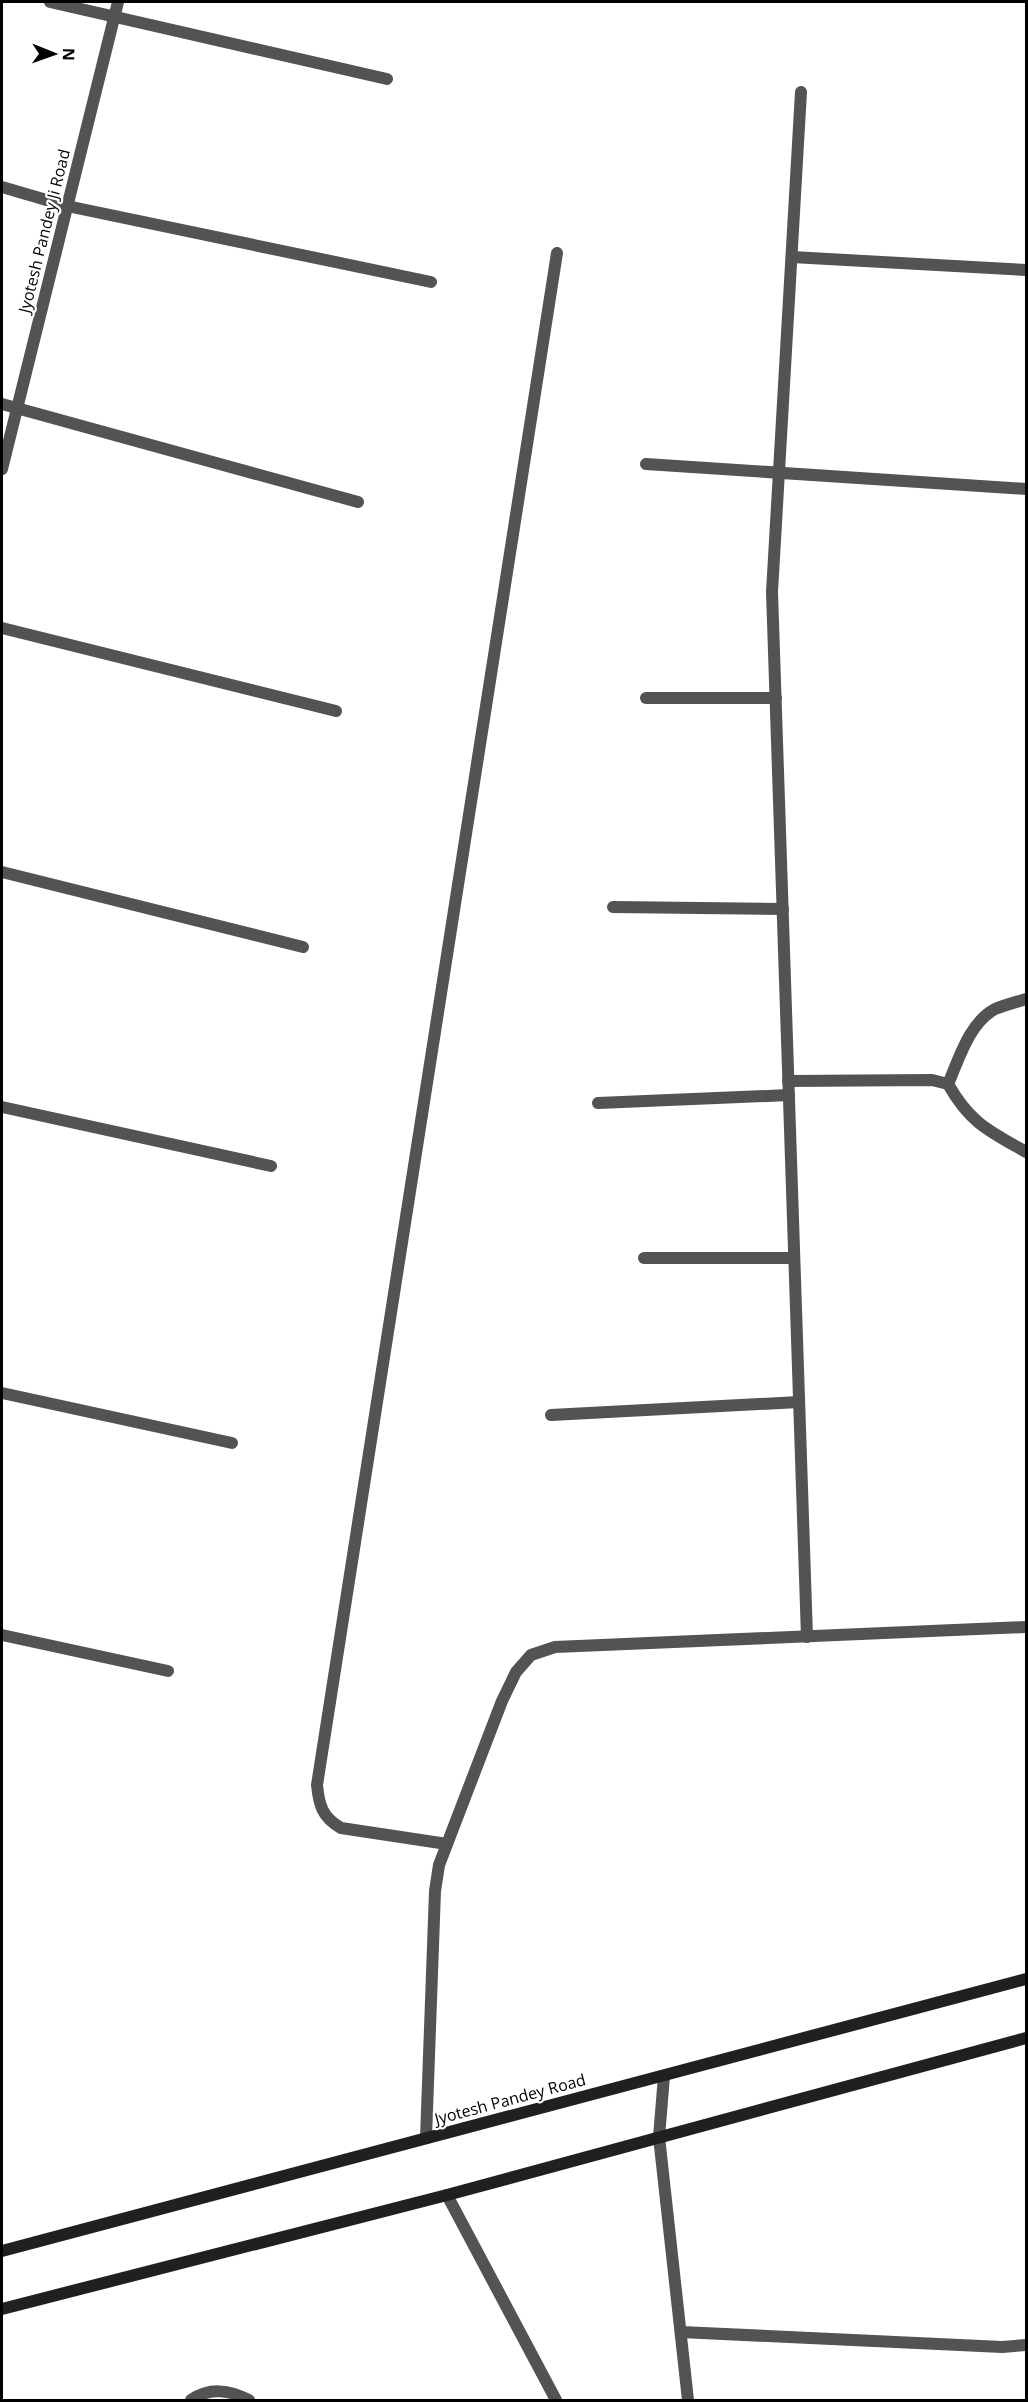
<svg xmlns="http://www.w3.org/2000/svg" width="1028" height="2402" font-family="'Open Sans',sans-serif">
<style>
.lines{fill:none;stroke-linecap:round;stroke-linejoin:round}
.lane{stroke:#535353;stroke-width:12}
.street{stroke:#535353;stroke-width:12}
.secondary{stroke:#202020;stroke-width:12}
.labels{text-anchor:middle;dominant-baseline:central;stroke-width:4.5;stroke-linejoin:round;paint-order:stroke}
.street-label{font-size:16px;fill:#000;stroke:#fff}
</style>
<rect width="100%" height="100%" fill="#fff"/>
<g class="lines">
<!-- lane -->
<g class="lane">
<polyline points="664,2076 659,2137 688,2400"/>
<polyline points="447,2195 556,2400"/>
<polyline points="681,2332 1002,2347 1026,2345"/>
<path d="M191,2400C210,2387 229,2390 249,2400"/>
</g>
<!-- street -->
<g class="street">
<polyline points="50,2 387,79"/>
<polyline points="801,92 772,592 807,1637"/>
<polyline points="2,187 67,206 431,282"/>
<polyline points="792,257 1026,270"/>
<polyline points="2,404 358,502"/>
<polyline points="646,464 1026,489"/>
<polyline points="2,469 118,2"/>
<polyline points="2,628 336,711"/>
<polyline points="646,698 776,698"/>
<polyline points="2,872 303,947"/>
<polyline points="613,907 783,909"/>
<path d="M788,1081L932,1080L948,1084C970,1123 989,1131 1026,1152"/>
<path d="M948,1084C959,1059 969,1023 995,1009C1005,1005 1016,1002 1026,999"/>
<polyline points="598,1103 789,1095"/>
<polyline points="2,1107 271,1166"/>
<polyline points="644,1258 794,1258"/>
<polyline points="2,1393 232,1443"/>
<polyline points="551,1415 799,1402"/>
<polyline points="2,1635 168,1671"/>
<path d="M447,1844L341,1828C322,1817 319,1805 317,1785L557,253"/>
<polyline points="426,2138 435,1891 439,1865 502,1701 516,1672 531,1655 555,1647 1026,1627"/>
</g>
<!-- secondary -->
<g class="secondary">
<polyline points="2,2251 1026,1979"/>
<polyline points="2,2309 447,2195 1026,2038"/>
</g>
</g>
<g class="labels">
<!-- street labels -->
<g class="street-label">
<text transform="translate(44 231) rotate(-76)">Jyotesh Pandey Ji Road</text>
<text transform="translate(510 2099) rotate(-15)">Jyotesh Pandey Road</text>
</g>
</g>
<!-- border -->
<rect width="1028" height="2402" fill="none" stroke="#000000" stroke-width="6"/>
<!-- north arrow -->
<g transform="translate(54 54) rotate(91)" stroke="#ffffff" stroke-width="4.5" paint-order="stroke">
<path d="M0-4.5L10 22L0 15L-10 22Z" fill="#000000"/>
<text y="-9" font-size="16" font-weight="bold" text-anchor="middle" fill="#000000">N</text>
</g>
</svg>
